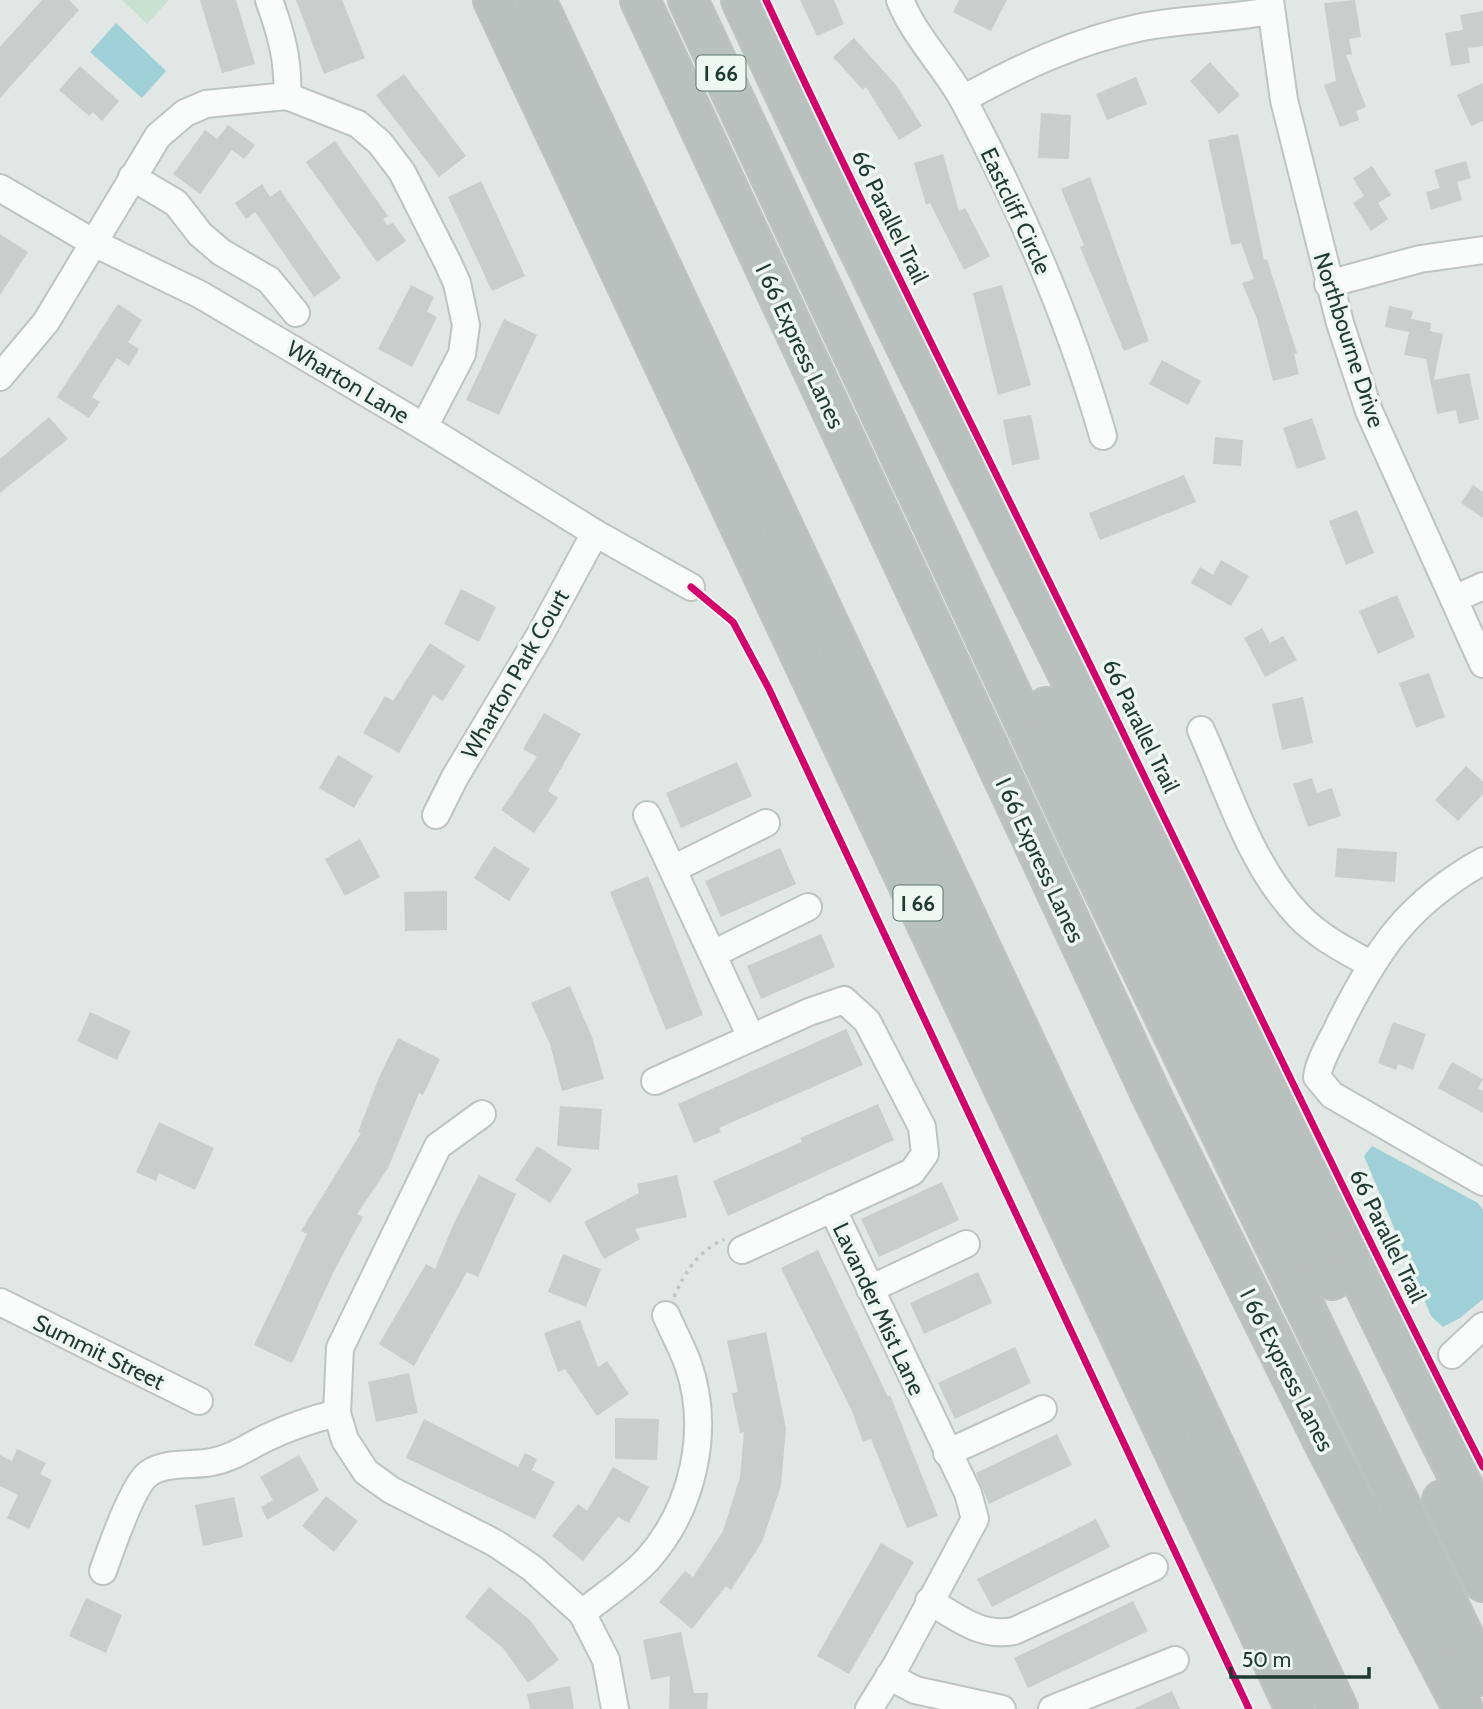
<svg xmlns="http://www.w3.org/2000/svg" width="1483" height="1709" font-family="Cabin,sans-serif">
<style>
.green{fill:#c9e1d0}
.water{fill:#9fd0d7}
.building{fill:#c8cecb}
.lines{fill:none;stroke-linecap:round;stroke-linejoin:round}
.minor-casing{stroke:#bec4c1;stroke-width:30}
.highway-casing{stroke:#bbc4c1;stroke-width:42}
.path{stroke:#bfc7c5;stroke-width:3.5;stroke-dasharray:3.5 5;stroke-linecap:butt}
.minor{stroke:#fafbfb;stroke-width:26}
.highway{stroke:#b9c1bf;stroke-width:38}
.cycleway-casing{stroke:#eef7f2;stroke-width:11}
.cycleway{stroke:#d6006c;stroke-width:7}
.labels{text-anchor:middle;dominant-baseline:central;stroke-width:7;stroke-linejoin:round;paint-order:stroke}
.shield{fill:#eef7f2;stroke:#5d736c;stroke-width:2}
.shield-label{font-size:21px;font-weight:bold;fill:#1f3a32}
.street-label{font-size:23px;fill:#1f3a32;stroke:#eef7f2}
</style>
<rect width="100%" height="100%" fill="#e1e7e4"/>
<!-- green -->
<polygon class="green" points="122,0 169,0 147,24"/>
<!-- water -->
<g class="water">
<polygon points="116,23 166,71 142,98 90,52"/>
<polygon points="1372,1146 1478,1203 1483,1210 1483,1299 1460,1318 1443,1327 1431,1316 1364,1156"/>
</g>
<!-- building -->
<g class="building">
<polygon points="42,0 69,0 79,10 0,98 0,47"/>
<polygon points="200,0 236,0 255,64 222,73"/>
<polygon points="296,0 342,0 365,58 324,74"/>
<polygon points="800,0 834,0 844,24 817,36"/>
<polygon points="959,0 1007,0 991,31 953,12"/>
<polygon points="1355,0 1361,37 1349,39 1352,54 1346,55 1366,107 1356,111 1359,120 1340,127 1324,85 1336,81 1324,3"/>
<polygon points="1483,11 1483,46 1468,48 1470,63 1451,66 1445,33 1463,30 1460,15"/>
<polygon points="854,38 896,85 922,126 899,140 866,87 863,90 833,57"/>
<polygon points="1210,62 1240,95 1219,114 1190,81"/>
<polygon points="80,66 119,101 102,121 93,112 89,116 59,90"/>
<polygon points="404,74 466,156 439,177 376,95"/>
<polygon points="1136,77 1147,104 1107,120 1096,94"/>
<polygon points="1483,83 1483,121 1471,126 1457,95"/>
<polygon points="1041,113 1071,115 1069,159 1038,158"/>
<polygon points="228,125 255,145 244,159 232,150 200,194 173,174 205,130 217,139"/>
<polygon points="1238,134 1264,260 1267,259 1297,353 1294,354 1299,374 1273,381 1257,319 1242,283 1254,279 1241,243 1231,245 1208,140"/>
<polygon points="335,141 388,216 383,219 387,225 393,223 406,241 377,262 306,162"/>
<polygon points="943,154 959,211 965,208 990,256 964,270 930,203 926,205 914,163"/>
<polygon points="1466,161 1471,178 1457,182 1462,200 1431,210 1426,192 1440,188 1434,170"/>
<polygon points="1372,166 1391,195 1378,203 1388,219 1371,231 1353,203 1364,196 1353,178"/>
<polygon points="1090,177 1149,341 1124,351 1080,247 1084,245 1061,189"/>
<polygon points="481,181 525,276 492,291 448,197"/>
<polygon points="262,184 270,197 280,190 341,278 314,297 255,212 246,219 235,203"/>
<polygon points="0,234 28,252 0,295"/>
<polygon points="411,285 434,297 427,312 437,317 412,367 378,349"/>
<polygon points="1002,285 1031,385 998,395 973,293"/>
<polygon points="118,304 142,320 128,342 139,349 129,366 117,358 92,397 100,402 89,418 57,397"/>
<polygon points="1389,306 1413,311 1411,319 1431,323 1430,331 1443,334 1434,380 1469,373 1479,419 1459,424 1456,410 1437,414 1426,359 1404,355 1409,332 1385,327"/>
<polygon points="504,319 537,335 499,415 466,400"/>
<polygon points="1162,360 1201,381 1188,405 1149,384"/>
<polygon points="1031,415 1040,459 1012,465 1003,420"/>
<polygon points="49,417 68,439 0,493 0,459"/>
<polygon points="1312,418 1326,459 1297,469 1283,428"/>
<polygon points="1215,437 1243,440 1241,466 1213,464"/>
<polygon points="1184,475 1196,502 1100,540 1089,513"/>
<polygon points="1473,485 1483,492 1483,518 1461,503"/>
<polygon points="1357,510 1374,553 1346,565 1329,521"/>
<polygon points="1221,560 1249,576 1231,606 1191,583 1200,567 1213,575"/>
<polygon points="461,589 496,607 479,642 444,624"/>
<polygon points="1397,595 1415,637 1378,654 1359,611"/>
<polygon points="1262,628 1270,643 1283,636 1297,660 1265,677 1244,638"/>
<polygon points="430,643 465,666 443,701 433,695 399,753 363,733 385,696 393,701"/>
<polygon points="1429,673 1445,717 1416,728 1399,683"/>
<polygon points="1303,697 1313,743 1282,750 1272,704"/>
<polygon points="544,713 581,734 548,791 558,798 534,833 501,810 537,757 523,749"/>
<polygon points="338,755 373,776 354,808 319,788"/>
<polygon points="737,762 752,796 681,828 666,793"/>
<polygon points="1466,766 1483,782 1483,794 1458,821 1435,800"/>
<polygon points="1312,778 1317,793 1332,788 1341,816 1308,827 1293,784"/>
<polygon points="360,839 380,877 345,896 325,859"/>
<polygon points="494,846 530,869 509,901 474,878"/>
<polygon points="780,848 796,884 721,917 705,881"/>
<polygon points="1337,848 1397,852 1395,882 1335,877"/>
<polygon points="648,876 703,1015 666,1030 610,892"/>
<polygon points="447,891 447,930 405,931 404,892"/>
<polygon points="821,934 835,967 761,999 747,966"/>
<polygon points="570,986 592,1037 604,1079 562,1091 550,1044 531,1003"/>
<polygon points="90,1012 131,1031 117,1060 77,1041"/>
<polygon points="1393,1022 1426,1034 1413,1070 1398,1064 1396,1070 1378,1063"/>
<polygon points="846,1029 863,1065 719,1128 721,1132 694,1143 678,1104"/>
<polygon points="398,1038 440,1059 423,1095 419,1093 388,1168 357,1214 363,1217 334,1271 292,1363 254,1345 307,1234 301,1231 361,1133 358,1132 380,1075"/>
<polygon points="1452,1062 1483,1079 1478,1088 1483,1091 1483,1113 1438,1088"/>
<polygon points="878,1104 894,1140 728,1216 713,1181 802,1142 800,1138"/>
<polygon points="560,1106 602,1109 599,1150 557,1146"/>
<polygon points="159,1122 214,1148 195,1190 159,1173 156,1181 136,1172"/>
<polygon points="537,1146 572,1169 550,1203 515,1180"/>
<polygon points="479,1175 516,1194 478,1277 467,1272 414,1366 379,1344 426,1264 435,1269 454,1223"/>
<polygon points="677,1175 687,1217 635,1229 640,1239 604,1259 584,1222 639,1193 637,1184"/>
<polygon points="942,1182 959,1220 879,1257 861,1219"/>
<polygon points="818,1250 888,1397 890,1395 938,1516 907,1528 871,1439 863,1442 852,1411 781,1268"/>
<polygon points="563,1254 601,1269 586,1307 548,1292"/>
<polygon points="978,1272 992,1303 924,1334 910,1303"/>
<polygon points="580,1320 598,1367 607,1361 629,1394 597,1416 565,1369 558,1372 544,1333"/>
<polygon points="766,1332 786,1428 781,1486 762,1542 731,1590 726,1586 692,1629 659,1602 685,1571 693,1577 723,1531 740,1477 744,1432 740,1433 732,1393 738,1392 727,1341"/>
<polygon points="1015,1347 1031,1383 955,1419 938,1383"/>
<polygon points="409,1373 418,1413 376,1422 368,1382"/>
<polygon points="615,1418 659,1419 657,1460 615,1459"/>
<polygon points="424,1419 518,1467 525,1453 537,1459 532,1470 555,1482 535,1519 406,1458"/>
<polygon points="1057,1434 1072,1465 989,1504 976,1473"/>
<polygon points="17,1449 46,1463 40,1474 52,1480 29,1529 7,1518 18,1495 0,1486 0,1455 12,1461"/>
<polygon points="299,1455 319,1490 267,1520 261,1507 273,1500 260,1477"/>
<polygon points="613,1467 649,1487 629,1523 618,1517 583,1561 552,1536 578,1504 587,1511"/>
<polygon points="326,1496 358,1521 334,1552 302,1526"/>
<polygon points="234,1497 243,1537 203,1546 195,1505"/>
<polygon points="1096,1519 1110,1547 992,1607 977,1579"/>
<polygon points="881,1543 914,1562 849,1674 817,1656"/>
<polygon points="489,1587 530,1620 559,1660 528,1683 503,1648 465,1617"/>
<polygon points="86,1598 122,1615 106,1653 69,1636"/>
<polygon points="1133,1601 1148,1631 1028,1688 1014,1658"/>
<polygon points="681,1632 694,1693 708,1693 707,1709 669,1709 670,1676 651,1680 643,1640"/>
<polygon points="570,1686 574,1709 530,1709 527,1694"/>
<polygon points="1172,1691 1180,1709 1133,1709"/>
</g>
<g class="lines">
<defs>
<g id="minor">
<path d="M269,0C281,33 289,61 287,96"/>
<path d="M900,0C915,38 946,67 965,103C1021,209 1070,320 1103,436"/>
<polyline points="1270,0 1284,100 1340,323 1369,411 1483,664"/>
<path d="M963,99C1021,67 1076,41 1142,27C1184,19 1228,19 1270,11"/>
<polyline points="132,177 176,203 200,234 221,252 269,280 296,313"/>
<polyline points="0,188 94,243 201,295 424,427 595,533 691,587"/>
<polyline points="1328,284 1420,259 1483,250"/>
<polyline points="0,377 46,322 158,136 185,113 206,104 287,96 358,124 380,143 402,172 447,261 457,283 466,325 462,354 424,427"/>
<polyline points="1454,599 1483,586"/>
<path d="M1201,730C1229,792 1251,866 1299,916C1319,937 1345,950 1370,964"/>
<polyline points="436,815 455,777 540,635 595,533"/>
<polyline points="647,815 751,1037"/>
<path d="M1483,861C1408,903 1377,949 1340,1023C1332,1041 1320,1058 1317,1077L1332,1095L1483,1182"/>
<polyline points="673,869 766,823"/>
<polyline points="713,954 808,907"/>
<polyline points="655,1081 809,1012 844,1000 867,1021 922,1127 925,1154 912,1172 742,1250"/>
<polyline points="482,1114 438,1146 340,1348 337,1413 345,1440 366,1472 391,1490 495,1543 532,1568 582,1613 606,1660 615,1709"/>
<polyline points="832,1208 968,1493 975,1519 897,1664 869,1709"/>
<polyline points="870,1289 966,1244"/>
<polyline points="0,1302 199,1401"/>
<polyline points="1452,1355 1483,1326"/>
<polyline points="947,1453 1043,1409"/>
<path d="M103,1571C110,1551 133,1485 148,1474C165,1461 193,1466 212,1462C233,1458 247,1447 266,1438C289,1427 313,1419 337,1413"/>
<path d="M929,1601C957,1617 981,1638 1014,1631L1154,1567"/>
<path d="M582,1613C603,1596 630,1579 648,1559C693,1508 711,1430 688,1364C682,1348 673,1331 666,1315"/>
<polyline points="889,1676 915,1690 1002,1709"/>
<polyline points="1052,1709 1175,1660"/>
</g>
<g id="highway">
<polyline points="493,0 1295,1709"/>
<polyline points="536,0 1338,1709"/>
<polyline points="640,0 1155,1103 1327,1449 1463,1709"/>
<polyline points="688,0 1084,850 1483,1676"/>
<path d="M741,0C879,300 1029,593 1174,889C1278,1101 1375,1316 1483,1525"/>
<polyline points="1046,707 1332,1280"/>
<polyline points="1442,1500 1483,1582"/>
</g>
</defs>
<!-- minor casing -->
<use href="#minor" class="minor-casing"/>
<!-- highway casing -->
<use href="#highway" class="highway-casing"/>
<!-- path -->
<path class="path" d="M674,1297C685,1271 698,1252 724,1239"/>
<!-- minor -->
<use href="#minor" class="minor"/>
<!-- highway -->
<use href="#highway" class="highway"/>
<defs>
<g id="cycleway">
<path d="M766,0C872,228 986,452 1097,679C1225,942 1350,1206 1483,1467"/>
<polyline points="691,587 733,622 769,689 1249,1709"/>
</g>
</defs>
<!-- cycleway casing -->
<use href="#cycleway" class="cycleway-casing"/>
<!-- cycleway -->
<use href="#cycleway" class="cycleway"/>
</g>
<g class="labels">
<!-- shield labels -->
<g class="shield">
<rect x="696.5" y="55.5" width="49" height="35" rx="5"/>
<rect x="893.5" y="885.5" width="49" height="35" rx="5"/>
</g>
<g class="shield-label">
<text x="721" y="73">I 66</text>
<text x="918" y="903">I 66</text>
</g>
<!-- street labels -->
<g class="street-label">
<text transform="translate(1016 211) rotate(65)">Eastcliff Circle</text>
<text transform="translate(890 217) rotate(64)">66 Parallel Trail</text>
<text transform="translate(1349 340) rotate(72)">Northbourne Drive</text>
<text transform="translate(800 346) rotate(65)">I 66 Express Lanes</text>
<text transform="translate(348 382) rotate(31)">Wharton Lane</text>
<text transform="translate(515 674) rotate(-60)">Wharton Park Court</text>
<text transform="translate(1141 726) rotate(64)">66 Parallel Trail</text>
<text transform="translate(1040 860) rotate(65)">I 66 Express Lanes</text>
<text transform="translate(1388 1236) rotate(64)">66 Parallel Trail</text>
<text transform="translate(879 1309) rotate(65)">Lavander Mist Lane</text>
<text transform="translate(99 1352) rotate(26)">Summit Street</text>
<text transform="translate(1287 1370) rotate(63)">I 66 Express Lanes</text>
</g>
</g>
<!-- scale -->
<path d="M1231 1667v10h138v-10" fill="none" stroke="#1f3a32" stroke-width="3.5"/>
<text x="1242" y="1667" font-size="21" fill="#1f3a32" stroke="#eef7f2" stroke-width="5" paint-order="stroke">50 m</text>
</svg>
